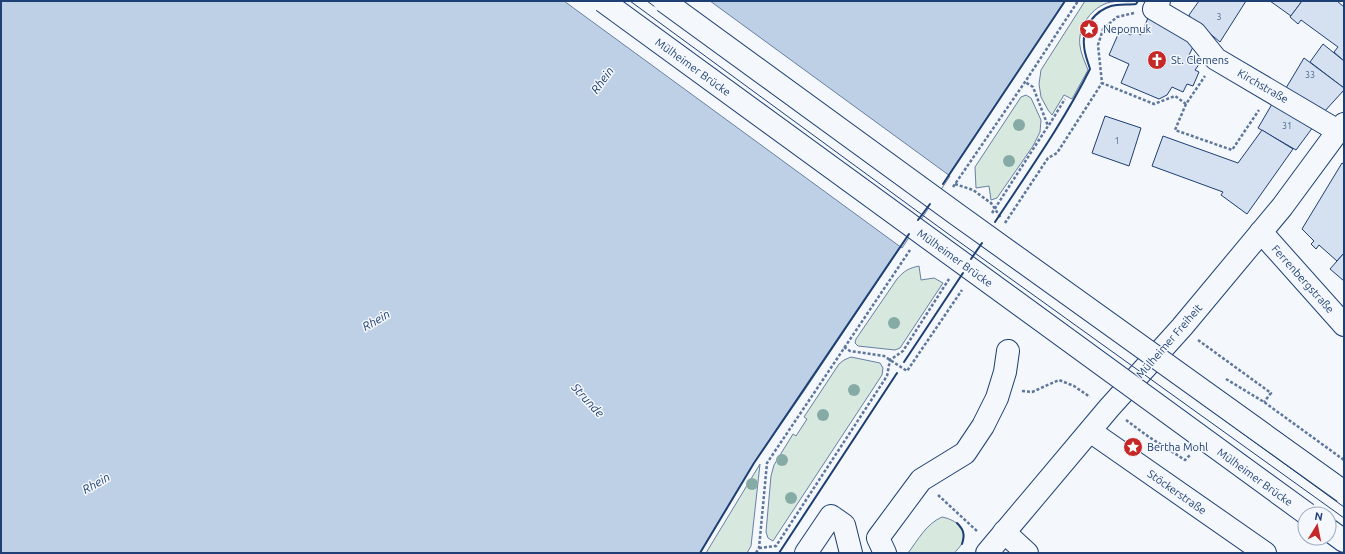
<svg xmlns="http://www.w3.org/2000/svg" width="1345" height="554" font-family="Ubuntu,sans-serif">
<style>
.green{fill:#d7e8df;stroke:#687fa3}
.water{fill:#bed0e5;stroke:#687fa3}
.pier{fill:#f4f7fb;stroke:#687fa3}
.building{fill:#d5e0f0;stroke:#1d3f73}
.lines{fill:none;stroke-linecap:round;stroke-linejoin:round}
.minor-casing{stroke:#1d3f73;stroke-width:24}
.major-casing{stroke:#1d3f73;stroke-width:24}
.path{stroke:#5e769c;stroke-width:2.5;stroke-dasharray:3 2;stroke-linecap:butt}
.minor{stroke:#f4f7fb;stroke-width:22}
.major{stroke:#f4f7fb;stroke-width:22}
.tram{stroke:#1d3f73;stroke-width:1}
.major-bridge-casing{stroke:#1d3f73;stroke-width:24;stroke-linecap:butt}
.path-bridge{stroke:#5e769c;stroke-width:2.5;stroke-dasharray:3 2;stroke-linecap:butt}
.major-bridge{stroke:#f4f7fb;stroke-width:22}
.wall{stroke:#1d3f73;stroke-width:2}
.tree{fill:#86aba6}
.labels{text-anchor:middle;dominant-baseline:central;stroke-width:3;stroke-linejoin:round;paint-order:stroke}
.number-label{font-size:9px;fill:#4b6792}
.poi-label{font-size:11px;fill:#1d3f73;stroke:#f4f7fb;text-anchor:start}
.street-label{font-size:11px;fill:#1d3f73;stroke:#f4f7fb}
.water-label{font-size:12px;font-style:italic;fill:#1d3f73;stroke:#f4f7fb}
</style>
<rect width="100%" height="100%" fill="#f4f7fb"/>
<!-- green -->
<g class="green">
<path d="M1085,1H1135C1128,3 1119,0 1111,2C1092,6 1077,27 1080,46C1081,54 1085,62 1088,70L1072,99L1064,95L1052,115L1048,110L1041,97L1039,84L1041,70Z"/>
<polygon points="1026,95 1031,98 1041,120 1040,132 1033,146 997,198 991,200 989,186 976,188 975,167 1021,97"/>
<path d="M919,266L921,280L934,278L943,283L900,348L895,350L858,346L855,343L856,339L897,279C904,271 909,268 919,266Z"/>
<polygon points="851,357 880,363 883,368 882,375 773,541 768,538 766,532 771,476 774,465 793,434 796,436 807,419 804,417 839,364 844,360"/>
<polygon points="760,464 751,546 747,553 706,553"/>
<path d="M942,517C953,519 967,527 963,540C962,545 958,549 954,553H908C918,540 926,524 942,517Z"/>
</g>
<!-- water -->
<polygon class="water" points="1,1 1065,1 804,391 754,463 700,553 1,553"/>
<!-- pier -->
<polygon class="pier" points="564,1 710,1 950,176 902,248"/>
<!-- building -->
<g class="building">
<polygon points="1199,1 1246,1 1220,42 1190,17 1189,15"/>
<polygon points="1270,1 1302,1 1291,16"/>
<polygon points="1302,1 1337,1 1344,7 1344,61 1334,52 1338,47 1301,20 1298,24 1290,17"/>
<polygon points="1148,18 1189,37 1193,47 1188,57 1200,63 1195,70 1199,72 1193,86 1187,84 1183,92 1172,87 1167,95 1159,99 1121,83 1129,64 1109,55 1120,30 1131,35 1133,31 1141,35"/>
<polygon points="1323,44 1344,61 1344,88 1310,62"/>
<polygon points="1304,58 1344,88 1344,90 1323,113 1286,88"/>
<polygon points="1275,99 1316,123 1296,150 1258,128"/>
<polygon points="1105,116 1141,128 1129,166 1092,153"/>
<polygon points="1262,130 1293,149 1247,214 1221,195 1223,192 1152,166 1163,136 1238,163"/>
<polygon points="1342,163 1344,164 1344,253 1337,261 1319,245 1316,249 1311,244 1314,241 1302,229"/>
<polygon points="1344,253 1344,281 1330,269"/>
</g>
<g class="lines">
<defs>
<g id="minor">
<polyline points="1159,1 1154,9 1195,33 1216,59 1338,131"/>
<polyline points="1261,232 1344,325"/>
<polyline points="1090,431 1265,553"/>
<polyline points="1004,532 1027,553"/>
<polyline points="806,553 831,516 844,525 851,553"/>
<polyline points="885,553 878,538 921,480 965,453 983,426 997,398 1005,372 1008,351"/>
<polyline points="987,553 1109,408 1182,327 1282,207 1338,131 1344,124"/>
</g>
<polyline id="major" points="1329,530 1344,541"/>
</defs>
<!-- minor casing -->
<use href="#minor" class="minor-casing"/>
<!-- major casing -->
<use href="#major" class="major-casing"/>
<!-- path -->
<g class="path">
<polyline points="1134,13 1117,17 1103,29 1098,45 1102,83 1154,104 1175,96 1186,104 1205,76"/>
<polyline points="1186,104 1175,130 1232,150 1259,110"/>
<polyline points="1049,125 1065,99"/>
<polyline points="953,187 1025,82 1078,1"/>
<polyline points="992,213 1048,126 1033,87 1025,82"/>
<polyline points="1005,223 1048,158 1057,153 1102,83"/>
<polyline points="1198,340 1271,393 1264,402"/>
<polyline points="844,347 850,351 884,356 907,371 962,290"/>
<polyline points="1022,391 1032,392 1059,380 1074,386 1090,397"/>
<polyline points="1126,420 1149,437 1185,460 1190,455"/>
<polyline points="938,495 978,532"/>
<polyline points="759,548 776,546 887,376 890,360 903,351 949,279"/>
<polyline points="756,553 759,548 767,463 910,250"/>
</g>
<!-- minor -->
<use href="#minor" class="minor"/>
<!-- major -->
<use href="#major" class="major"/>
<!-- tram -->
<g class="tram">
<polyline points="630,1 947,233 1344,518"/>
<polyline points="647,1 1344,507"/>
</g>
<defs>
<g id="major-bridge">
<polyline points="603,1 1307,514"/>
<polyline points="664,1 955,213 1344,492"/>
</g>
</defs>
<!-- major-bridge casing -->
<use href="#major-bridge" class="major-bridge-casing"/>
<!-- path-bridge -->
<g class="path-bridge">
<polyline points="955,184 973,190 991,203 1001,218"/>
<polyline points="1226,379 1264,402 1344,460"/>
</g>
<!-- major-bridge -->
<use href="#major-bridge" class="major-bridge"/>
<!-- wall -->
<g class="wall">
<polyline points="943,184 1065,1"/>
<polyline points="918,220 930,204"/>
<path d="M995,222C1028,172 1063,123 1090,69C1088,62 1084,53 1084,45C1082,27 1095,11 1111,6C1118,4 1128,5 1136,4L1138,1"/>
<polyline points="971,259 982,243"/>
<polyline points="904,362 963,273"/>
<path d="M957,523C964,530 965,535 962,544"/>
<polyline points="700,553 754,463 909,234"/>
<polyline points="779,553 897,373"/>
</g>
</g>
<!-- trees -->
<g class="tree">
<circle cx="1019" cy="125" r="6"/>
<circle cx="1009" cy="161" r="6"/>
<circle cx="894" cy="323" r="6"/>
<circle cx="854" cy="390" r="6"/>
<circle cx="823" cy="415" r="6"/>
<circle cx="782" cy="460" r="6"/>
<circle cx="752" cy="484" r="6"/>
<circle cx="791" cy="498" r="6"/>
</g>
<!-- icons -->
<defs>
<symbol id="sight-disc" viewBox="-11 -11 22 22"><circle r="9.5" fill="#c62828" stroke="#f4f7fb"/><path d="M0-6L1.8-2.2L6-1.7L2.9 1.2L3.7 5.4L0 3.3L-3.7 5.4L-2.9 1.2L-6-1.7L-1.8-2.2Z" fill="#fff"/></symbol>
<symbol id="church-disc" viewBox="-11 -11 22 22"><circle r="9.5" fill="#c62828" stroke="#f4f7fb"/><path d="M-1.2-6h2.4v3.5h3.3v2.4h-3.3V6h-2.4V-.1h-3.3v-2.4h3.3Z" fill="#fff"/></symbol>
</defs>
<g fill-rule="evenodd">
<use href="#sight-disc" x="1078" y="18" width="22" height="22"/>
<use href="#church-disc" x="1146" y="49" width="22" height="22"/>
<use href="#sight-disc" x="1122" y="436" width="22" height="22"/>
</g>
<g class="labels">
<!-- number labels -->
<g class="number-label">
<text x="1219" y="17">3</text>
<text x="1310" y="75">33</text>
<text x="1287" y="126">31</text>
<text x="1117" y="141">1</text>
</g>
<!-- poi labels -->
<g class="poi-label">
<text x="1103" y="29">Nepomuk</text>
<text x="1171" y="60">St. Clemens</text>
<text x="1147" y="447">Bertha Mohl</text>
</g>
<!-- street labels -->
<g class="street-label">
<text transform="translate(693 67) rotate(36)">Mülheimer Brücke</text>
<text transform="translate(1263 86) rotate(30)">Kirchstraße</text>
<text transform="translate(955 258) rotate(36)">Mülheimer Brücke</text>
<text transform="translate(1303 279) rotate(48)">Ferrenbergstraße</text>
<text transform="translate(1169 341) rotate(-49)">Mülheimer Freiheit</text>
<text transform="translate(1255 477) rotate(36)">Mülheimer Brücke</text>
<text transform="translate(1177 492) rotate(35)">Stöckerstraße</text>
</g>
<!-- water labels -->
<g class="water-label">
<text transform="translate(602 80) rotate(-54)">Rhein</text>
<text transform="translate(376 320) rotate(-30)">Rhein</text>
<text transform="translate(588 400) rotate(47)">Strunde</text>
<text transform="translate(96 483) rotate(-30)">Rhein</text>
</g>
</g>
<!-- border -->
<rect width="1345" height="554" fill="none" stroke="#1d3f73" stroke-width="4"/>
<!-- north arrow -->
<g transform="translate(1317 526) rotate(10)"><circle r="19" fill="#f4f7fb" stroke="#9eadc5"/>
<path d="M0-3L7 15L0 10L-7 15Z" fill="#c62828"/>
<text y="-6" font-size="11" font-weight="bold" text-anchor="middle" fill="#1d3f73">N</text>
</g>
</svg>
